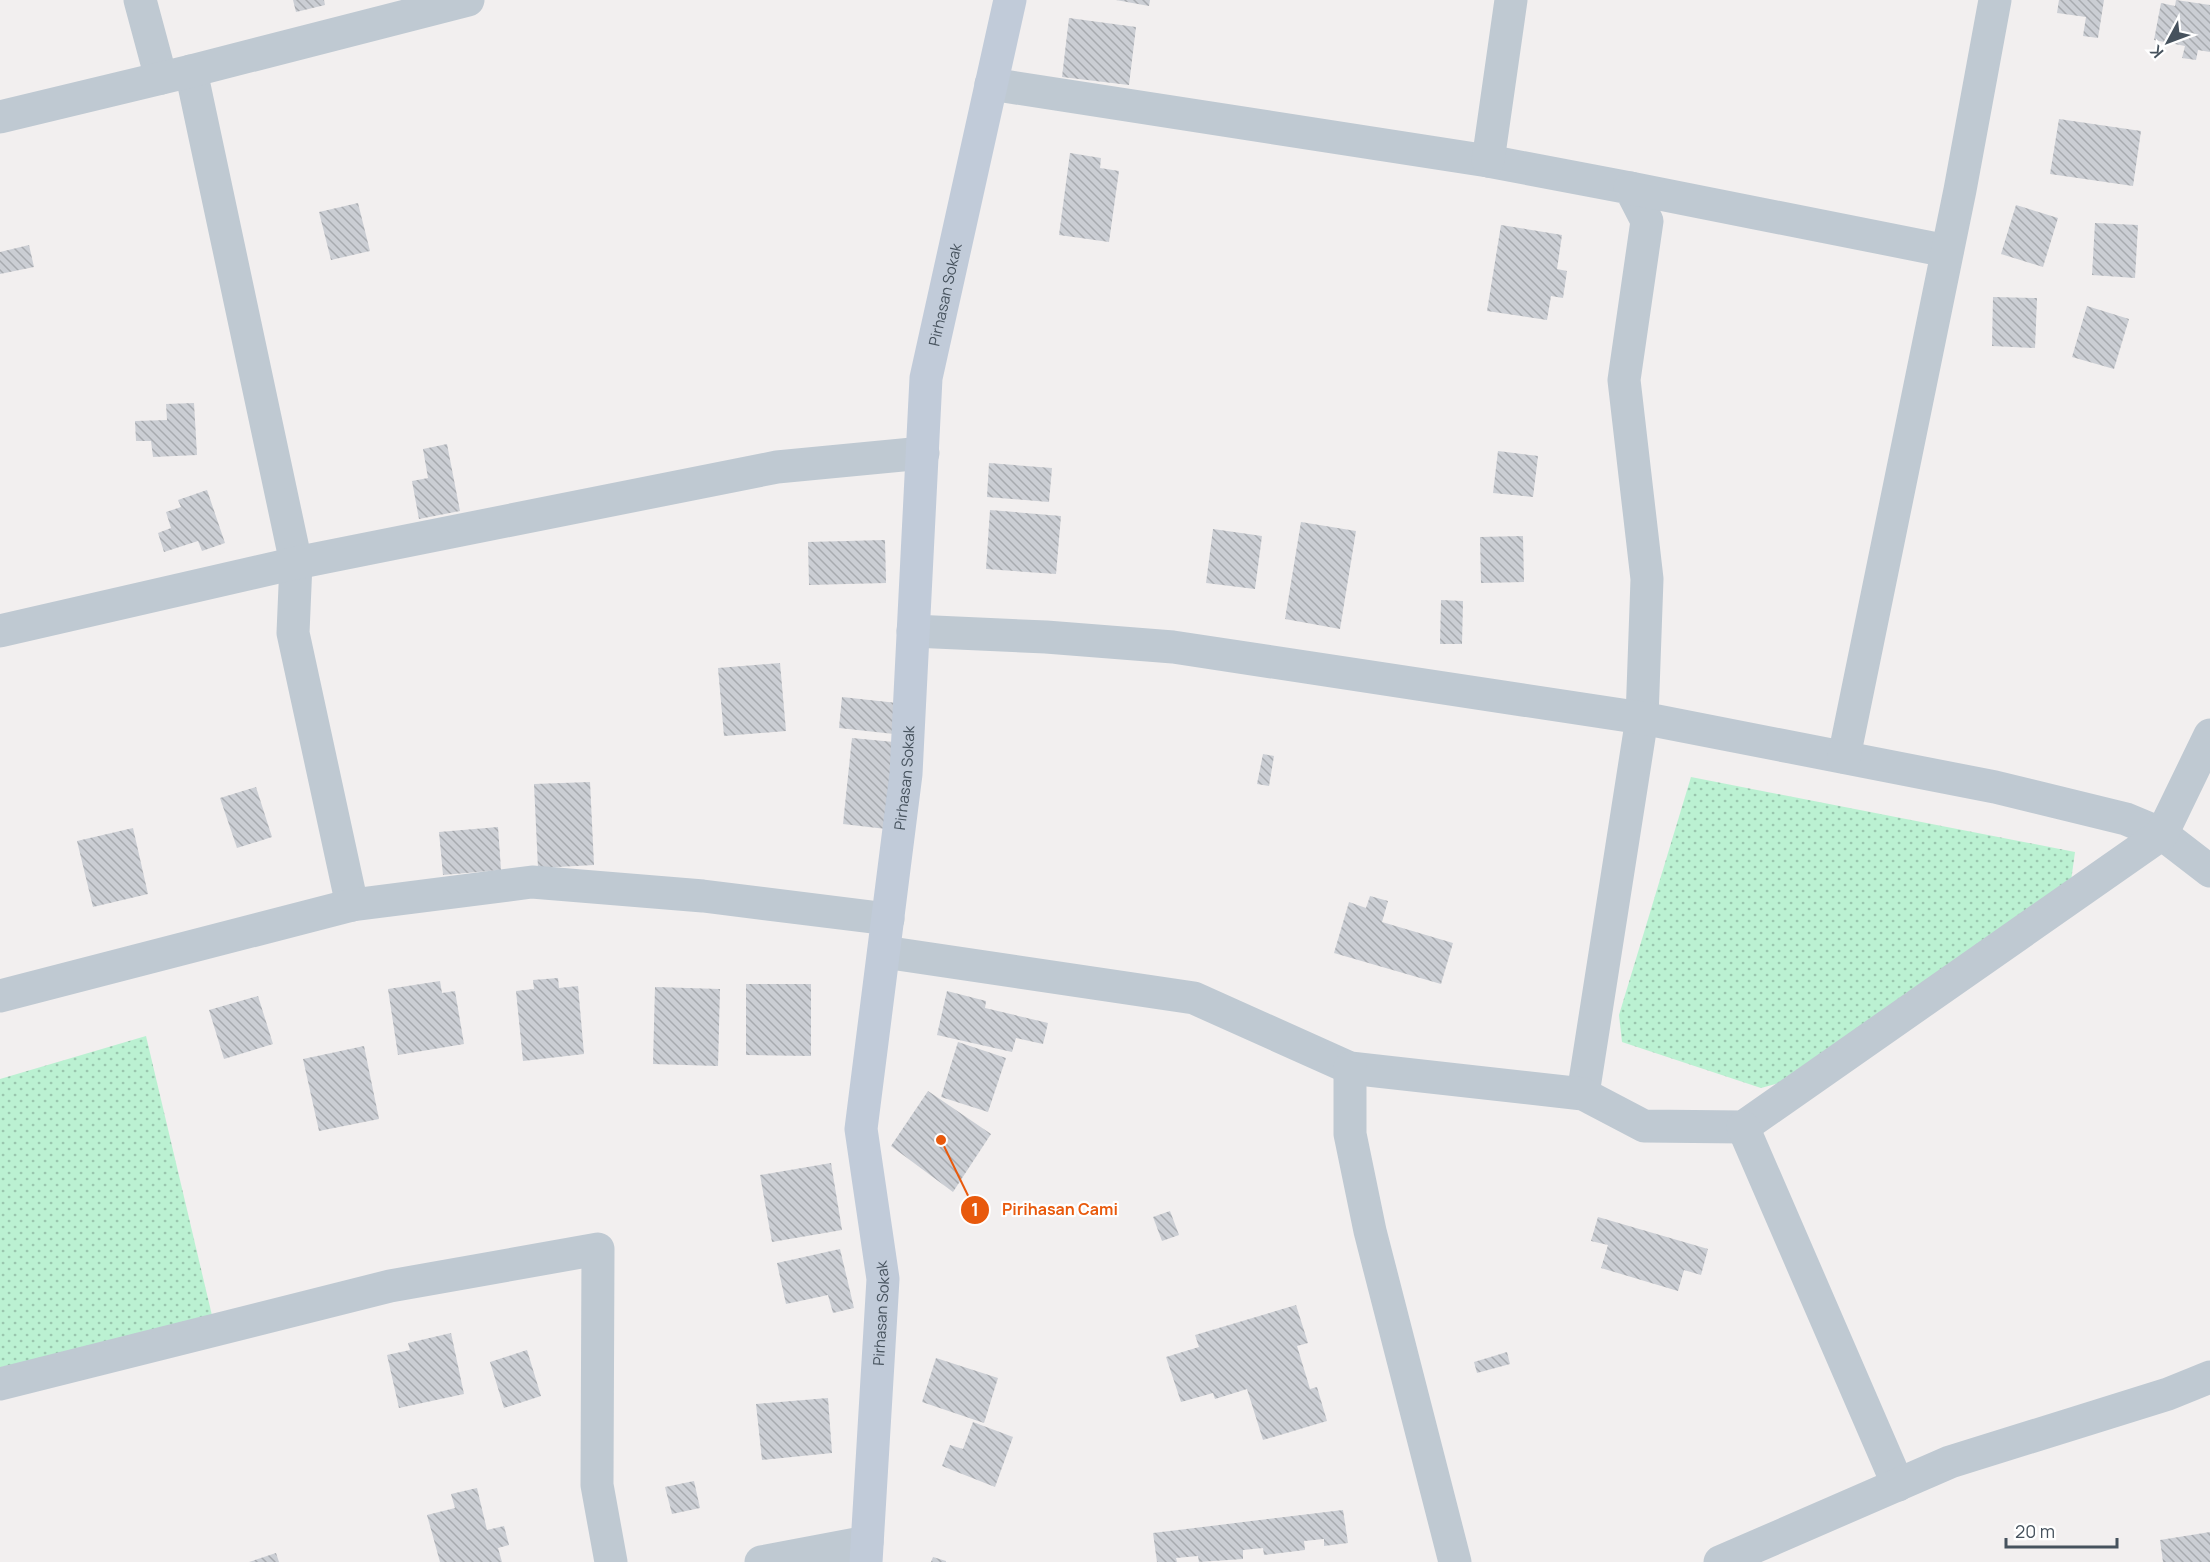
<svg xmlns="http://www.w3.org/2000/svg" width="2210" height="1562" font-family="Manrope,sans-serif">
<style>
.park{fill:url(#park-dots)}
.building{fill:url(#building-back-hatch)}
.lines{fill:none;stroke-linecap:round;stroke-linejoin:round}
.street{stroke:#bfc9d2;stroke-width:33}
.secondary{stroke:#c1cbd9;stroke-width:33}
.labels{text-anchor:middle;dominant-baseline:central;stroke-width:4.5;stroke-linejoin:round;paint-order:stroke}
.street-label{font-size:15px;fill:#46525d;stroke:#fff}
.leader{fill:none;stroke:#e8590c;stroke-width:2}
.callout-dot{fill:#e8590c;stroke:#fff;stroke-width:2}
.mark-label{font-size:18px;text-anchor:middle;font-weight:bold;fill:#fff}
.callout-label{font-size:16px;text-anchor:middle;font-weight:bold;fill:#e8590c;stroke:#fff;stroke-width:4.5;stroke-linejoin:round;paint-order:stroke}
</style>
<defs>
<pattern id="park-dots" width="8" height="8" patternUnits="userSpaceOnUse" patternTransform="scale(1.5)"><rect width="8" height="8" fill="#bbf1d2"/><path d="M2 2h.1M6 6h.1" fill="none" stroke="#9ac6ae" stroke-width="1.8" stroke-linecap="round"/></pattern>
<pattern id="building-back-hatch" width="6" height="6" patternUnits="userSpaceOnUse" patternTransform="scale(1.5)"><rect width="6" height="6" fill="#cbced4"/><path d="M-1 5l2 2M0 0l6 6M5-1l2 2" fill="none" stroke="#a7aaaf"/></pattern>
</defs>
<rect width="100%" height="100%" fill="#f2efef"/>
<!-- park -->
<g class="park">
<polygon points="1691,777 2075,852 2071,881 1786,1081 1761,1088 1622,1042 1619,1015"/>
<polygon points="146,1036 214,1324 0,1379 0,1079"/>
</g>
<!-- building -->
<g class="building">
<polygon points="293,0 324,0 325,5 296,12"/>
<polygon points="1116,0 1150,0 1149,6"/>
<polygon points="2059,0 2104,0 2098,38 2083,36 2086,17 2057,13"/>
<polygon points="2176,0 2210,5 2210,52 2198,50 2196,60 2182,58 2185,46 2154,40 2161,3 2175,6"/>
<polygon points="1069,18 1136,27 1129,85 1062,77"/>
<polygon points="2059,119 2141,131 2133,186 2050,174"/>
<polygon points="1070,153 1101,158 1100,168 1119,171 1109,242 1059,235"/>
<polygon points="358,203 370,251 331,260 319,212"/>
<polygon points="2016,205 2058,218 2043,267 2001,254"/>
<polygon points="2095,223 2138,225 2135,278 2092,275"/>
<polygon points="1501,225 1562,235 1557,269 1567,271 1563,298 1551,296 1547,320 1487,311"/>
<polygon points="29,245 34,267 0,274 0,252"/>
<polygon points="1993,297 2037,298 2035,348 1992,346"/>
<polygon points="2087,306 2129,319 2114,369 2072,357"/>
<polygon points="194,403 197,455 153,457 151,441 136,441 135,421 167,420 166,404"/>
<polygon points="447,444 460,511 419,519 412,481 428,478 423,449"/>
<polygon points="1498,451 1538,456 1533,497 1493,493"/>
<polygon points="989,463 1052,468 1049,502 987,497"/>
<polygon points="207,490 225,543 202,551 198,541 164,552 158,533 171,528 166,512 181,507 178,500"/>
<polygon points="990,510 1061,516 1056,574 986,569"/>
<polygon points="1301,522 1356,531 1340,629 1285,619"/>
<polygon points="1213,529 1262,536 1255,589 1206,583"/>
<polygon points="1523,536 1524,582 1481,583 1480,537"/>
<polygon points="885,540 886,583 809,585 808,542"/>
<polygon points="1441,600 1463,601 1462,644 1440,644"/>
<polygon points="780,663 786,731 724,736 718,668"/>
<polygon points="842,697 897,703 894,734 839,728"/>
<polygon points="852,738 894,742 886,829 843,824"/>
<polygon points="1263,754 1274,756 1269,786 1257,784"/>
<polygon points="590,782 594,865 538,868 534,784"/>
<polygon points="256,787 272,837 237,848 220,798"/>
<polygon points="498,827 501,870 443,875 439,832"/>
<polygon points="133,828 148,894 93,907 77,841"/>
<polygon points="1370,896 1388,901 1382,922 1453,943 1441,984 1334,953 1349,902 1366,908"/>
<polygon points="558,978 559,988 578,986 584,1054 523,1061 516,991 534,989 533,980"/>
<polygon points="440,981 442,993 455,991 464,1044 398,1055 388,989"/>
<polygon points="746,984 811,984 811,1056 746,1055"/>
<polygon points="655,987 720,989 718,1066 653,1064"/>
<polygon points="947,991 986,1001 985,1008 1048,1023 1043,1044 1016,1038 1012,1052 937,1035"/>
<polygon points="258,996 273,1044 224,1059 209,1010"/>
<polygon points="958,1042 1006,1058 988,1112 941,1097"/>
<polygon points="364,1046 379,1119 319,1131 303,1059"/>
<polygon points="928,1091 991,1134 953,1192 891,1146"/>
<polygon points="831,1163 842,1230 772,1242 760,1175"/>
<polygon points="1170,1211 1179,1235 1162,1241 1153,1217"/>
<polygon points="1598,1217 1708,1249 1701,1275 1684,1270 1678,1291 1601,1268 1608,1245 1591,1241"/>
<polygon points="840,1249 854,1308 833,1313 828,1295 786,1304 777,1263"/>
<polygon points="1296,1305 1308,1343 1297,1346 1310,1389 1317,1387 1327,1421 1263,1440 1247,1389 1215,1399 1213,1393 1181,1402 1166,1357 1199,1347 1195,1335"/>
<polygon points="451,1333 464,1394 399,1408 387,1355 410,1350 408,1343"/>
<polygon points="527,1350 541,1396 504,1408 490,1362"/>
<polygon points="1507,1352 1510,1364 1477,1373 1474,1362"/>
<polygon points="936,1358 998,1378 984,1423 922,1402"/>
<polygon points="828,1398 832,1453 762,1460 756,1404"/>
<polygon points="973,1422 1013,1437 995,1487 942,1466 950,1445 963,1449"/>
<polygon points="694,1481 700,1508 672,1514 665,1487"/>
<polygon points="477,1488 487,1530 504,1526 509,1545 498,1548 502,1562 440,1562 427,1515 455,1508 451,1494"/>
<polygon points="1343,1510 1348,1543 1324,1546 1324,1539 1304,1541 1305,1550 1264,1555 1263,1548 1243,1550 1243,1559 1199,1562 1198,1556 1176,1558 1177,1562 1157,1562 1153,1533"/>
<polygon points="2210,1532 2210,1562 2163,1562 2160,1540"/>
<polygon points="276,1553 279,1562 249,1562"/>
<polygon points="933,1557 946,1561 946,1562 931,1562"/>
</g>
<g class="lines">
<!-- street -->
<g class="street">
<polyline points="140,0 161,78"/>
<polyline points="191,71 296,563 293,633 352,905"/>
<polyline points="991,84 1488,161 1630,188 1647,221 1624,380 1647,579 1642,718 1583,1094"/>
<polyline points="0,117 191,71 468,0"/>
<polyline points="1488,161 1511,0"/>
<polyline points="1630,188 1947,251"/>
<polyline points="0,631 296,563 777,467 923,453"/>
<polyline points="913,631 1046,637 1173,647 1642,718 1995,787 2126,819 2162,834 2210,871"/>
<polyline points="1844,757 1960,190 1995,0"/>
<polyline points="884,952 1194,998 1350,1068 1583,1094 1644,1126 1743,1127 2162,834 2210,735"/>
<polyline points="0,996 352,905 532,882 703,896 888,919"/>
<polyline points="1350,1068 1350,1134 1370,1231 1455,1562"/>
<polyline points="1743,1127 1898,1485"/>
<polyline points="0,1384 390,1286 598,1249 597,1485 611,1562"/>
<polyline points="761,1562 867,1542"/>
<polyline points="1720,1562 1950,1462 2168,1394 2210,1377"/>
</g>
<!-- secondary -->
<path class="secondary" id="s1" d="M866,1562L883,1279L861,1129L906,774L926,378L1010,0"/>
</g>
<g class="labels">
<!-- street labels -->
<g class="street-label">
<text stroke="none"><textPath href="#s1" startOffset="1275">Pirhasan Sokak</textPath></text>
<text stroke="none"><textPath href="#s1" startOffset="789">Pirhasan Sokak</textPath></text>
<text stroke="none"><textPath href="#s1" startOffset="249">Pirhasan Sokak</textPath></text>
</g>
</g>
<!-- callouts -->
<path class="leader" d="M941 1140L975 1210"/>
<g class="callout-dot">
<circle cx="941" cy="1140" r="6"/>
<circle cx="975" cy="1210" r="15"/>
</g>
<g class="mark-label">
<text x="975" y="1216">1</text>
</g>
<g class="callout-label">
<text x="1060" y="1215">Pirihasan Cami</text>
</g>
<!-- north arrow -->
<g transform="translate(2168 42) rotate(229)" stroke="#ffffff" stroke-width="4.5" paint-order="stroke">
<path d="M0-4.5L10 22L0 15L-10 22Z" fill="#46525d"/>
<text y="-9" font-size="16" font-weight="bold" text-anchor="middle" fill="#46525d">K</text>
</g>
<!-- scale -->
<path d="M2006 1538v9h111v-9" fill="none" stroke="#46525d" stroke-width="3"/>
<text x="2015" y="1538" font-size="18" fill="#46525d" stroke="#ffffff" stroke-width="4.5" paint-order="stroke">20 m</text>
</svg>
